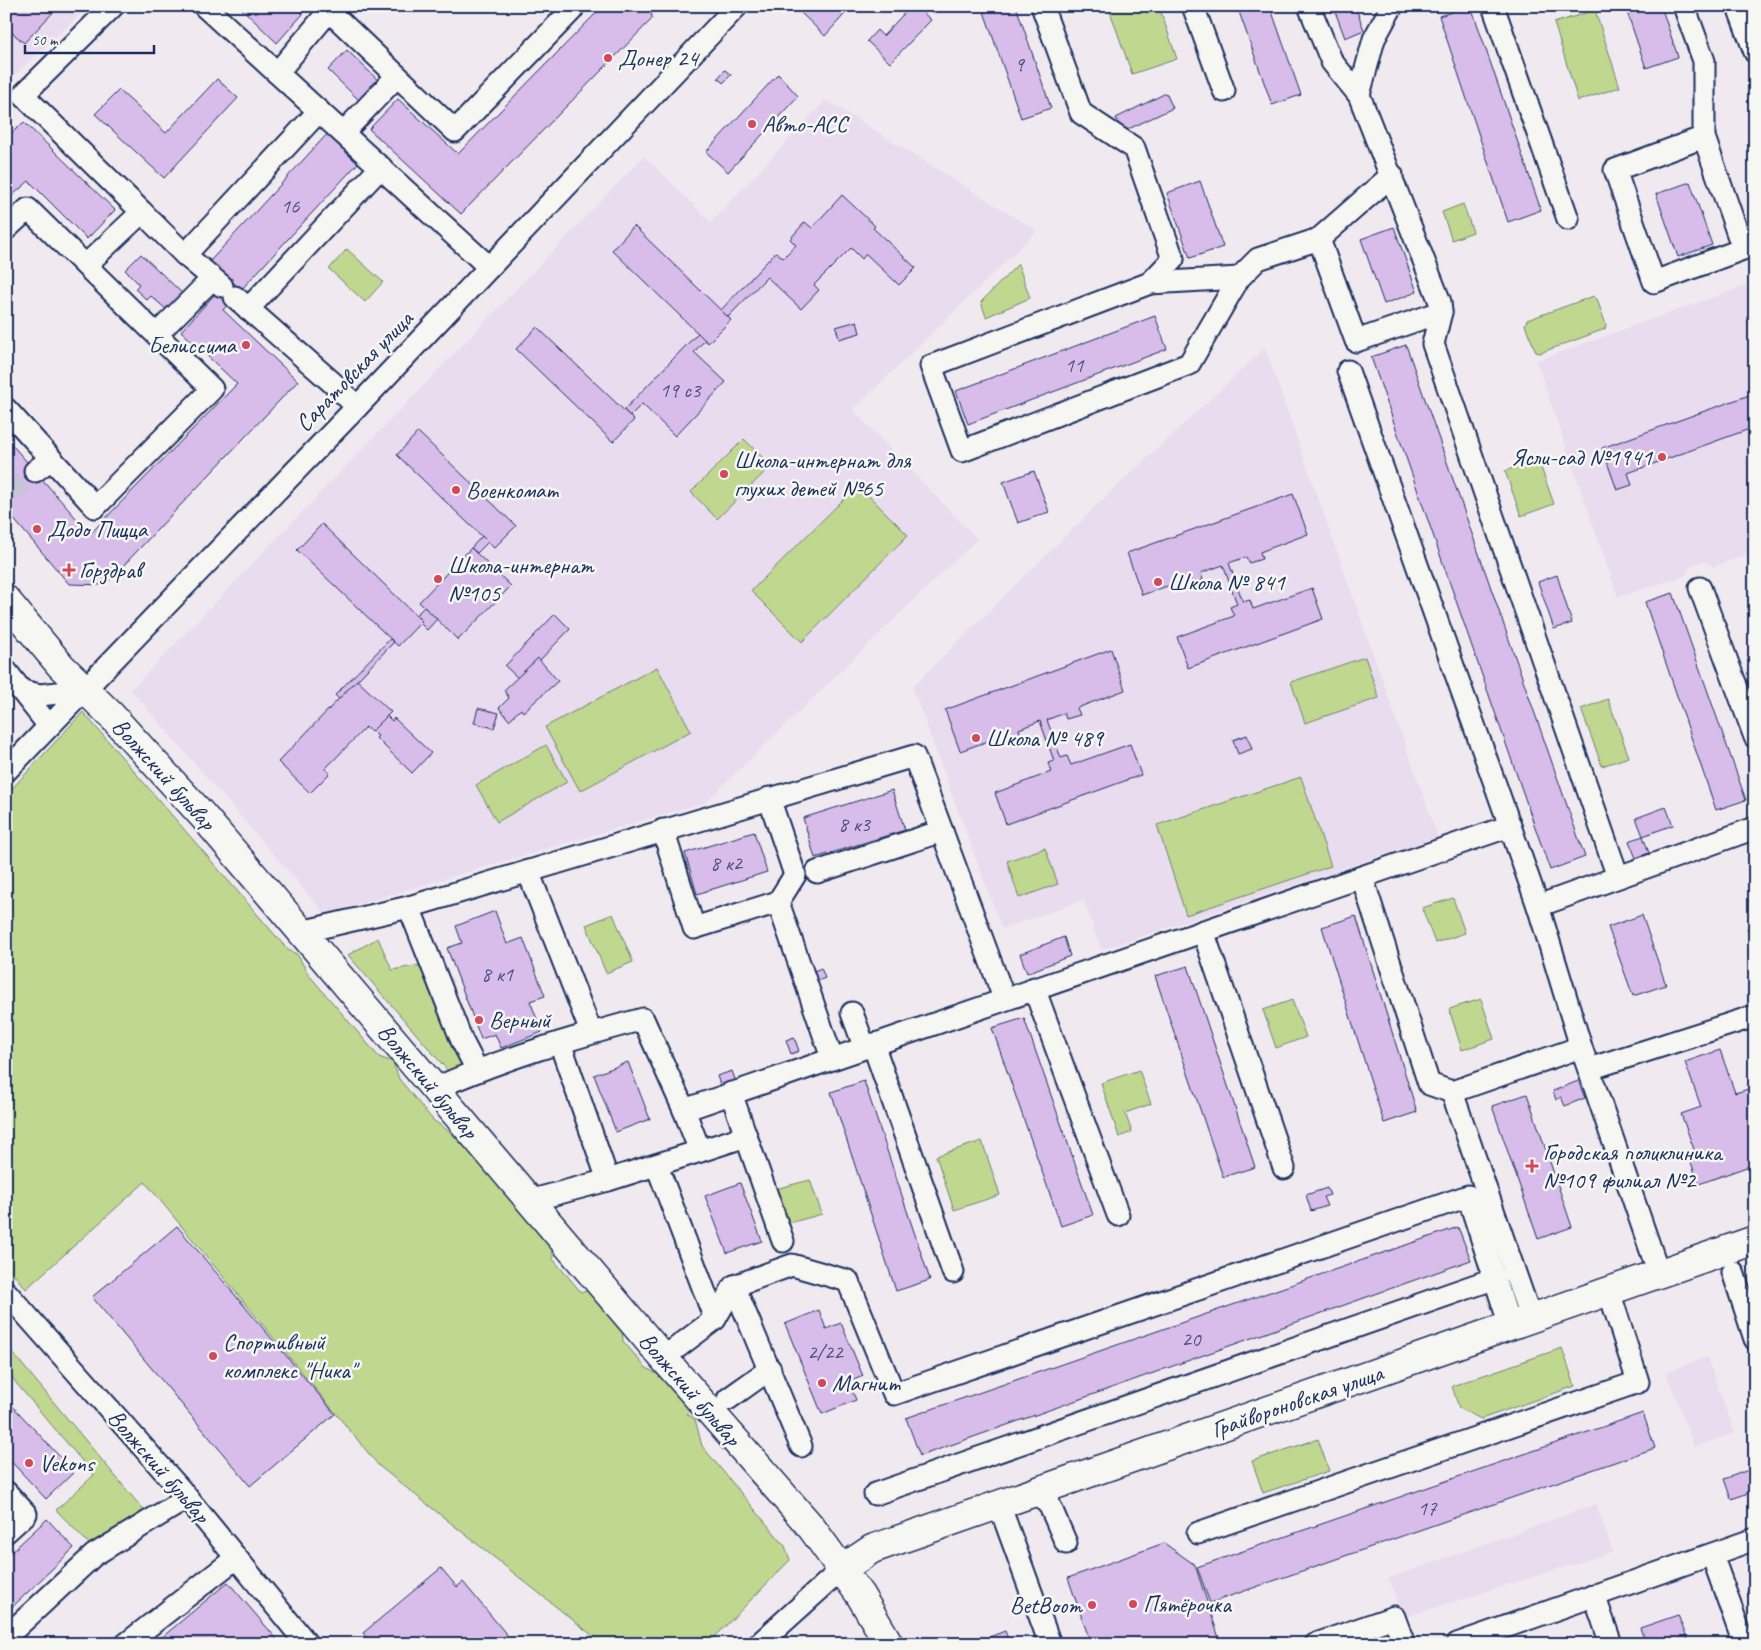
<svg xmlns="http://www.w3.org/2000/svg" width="1761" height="1650" font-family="Caveat,sans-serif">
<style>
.built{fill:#e9dcee}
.green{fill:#bfd78e;stroke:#6d8376}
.building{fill:#d8bcea;stroke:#1b2f5e}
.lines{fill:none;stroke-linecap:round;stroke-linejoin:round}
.minor-tunnel{stroke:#c5c5d3;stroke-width:21;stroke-dasharray:21 11;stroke-linecap:butt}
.minor-casing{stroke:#1b2f5e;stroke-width:25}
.major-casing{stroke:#1b2f5e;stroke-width:31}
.minor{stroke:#f6f6f2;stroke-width:21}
.major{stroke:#f6f6f2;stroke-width:28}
.poi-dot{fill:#d1495b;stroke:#f6f6f2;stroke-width:2}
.labels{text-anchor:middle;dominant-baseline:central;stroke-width:5;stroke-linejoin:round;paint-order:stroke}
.number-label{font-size:21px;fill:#4a5281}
.poi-label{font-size:24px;fill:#1b2f5e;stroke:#f6f6f2;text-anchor:start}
.street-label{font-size:24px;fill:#1b2f5e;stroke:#f6f6f2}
</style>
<rect width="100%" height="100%" fill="#f0eaf0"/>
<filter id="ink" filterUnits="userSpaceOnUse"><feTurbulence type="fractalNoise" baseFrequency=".02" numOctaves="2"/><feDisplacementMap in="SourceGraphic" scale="10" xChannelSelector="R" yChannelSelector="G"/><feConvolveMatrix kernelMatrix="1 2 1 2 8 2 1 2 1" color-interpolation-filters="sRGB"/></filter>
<g filter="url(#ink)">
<!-- built -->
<g class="built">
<polygon points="6,6 89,6 6,83"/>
<polygon points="826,100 1037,231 853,410 977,539 706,802 325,914 131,690 644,156 711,222"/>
<polygon points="1755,282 1755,552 1713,567 1703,561 1690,566 1685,576 1618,597 1536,361"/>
<polygon points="1265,348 1438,837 1101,950 1084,900 1002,929 912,687 1100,502"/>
<polygon points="1707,1357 1735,1433 1694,1447 1666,1372"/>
<polygon points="1596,1504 1613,1552 1402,1618 1389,1578"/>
</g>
<!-- green -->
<g class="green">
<polygon points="1108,6 1159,6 1177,59 1132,74"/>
<polygon points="1595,10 1620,87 1578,101 1554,23"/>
<polygon points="1463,204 1473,232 1452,240 1442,212"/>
<polygon points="347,249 383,282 365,302 329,269"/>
<polygon points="1018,264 1030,298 986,317 981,302"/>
<polygon points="1594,296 1597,299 1606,325 1605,329 1540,353 1536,352 1525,325 1527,320"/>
<polygon points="744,439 771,466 717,519 691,492"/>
<polygon points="1538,459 1554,504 1521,516 1505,471"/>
<polygon points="858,485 908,535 802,642 751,591"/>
<polygon points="1365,657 1379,698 1305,723 1291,682"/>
<polygon points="657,667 691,731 580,791 545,727"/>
<polygon points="1608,699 1629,757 1602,766 1581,709"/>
<polygon points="83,712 288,950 297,954 309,975 379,1057 393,1062 399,1079 433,1120 450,1132 495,1179 510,1200 530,1212 553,1247 553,1259 581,1292 595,1290 603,1309 622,1331 623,1341 645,1367 675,1385 692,1408 687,1414 695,1419 702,1446 785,1546 790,1560 708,1644 603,1644 379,1466 145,1182 26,1289 6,1265 6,795"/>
<polygon points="546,745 567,782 497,822 476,785"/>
<polygon points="1301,777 1331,866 1186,915 1157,825"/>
<polygon points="1045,848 1058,884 1019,898 1007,861"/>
<polygon points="1453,898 1465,933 1435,943 1422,908"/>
<polygon points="613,914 633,962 606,973 586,925"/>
<polygon points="378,938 392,970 432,963 473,1061 449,1072 348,955"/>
<polygon points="1481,999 1494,1039 1462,1050 1449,1009"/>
<polygon points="1292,1000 1306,1037 1276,1048 1263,1010"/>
<polygon points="1139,1070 1151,1104 1125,1113 1132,1132 1119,1137 1101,1083"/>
<polygon points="982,1141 1000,1195 954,1210 936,1156"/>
<polygon points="810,1180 822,1214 786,1224 775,1189"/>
<polygon points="6,1345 146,1513 91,1546 56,1510 94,1475 16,1383 6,1367"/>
<polygon points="1562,1348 1575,1386 1481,1419 1459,1408 1452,1386"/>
<polygon points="1318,1439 1329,1471 1263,1493 1252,1461"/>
</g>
<!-- building -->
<g class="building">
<polygon points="6,6 59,6 24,43 6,27"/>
<polygon points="239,6 295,6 303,14 277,43"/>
<polygon points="651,6 652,19 461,214 369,129 398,99 458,154 603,6"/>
<polygon points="805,6 852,6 825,36 800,12"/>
<polygon points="911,6 926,6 921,11 931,20 890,63 867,41 877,30 883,36"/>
<polygon points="982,6 1016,6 1051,108 1021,118"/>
<polygon points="1237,6 1270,6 1301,95 1272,105"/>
<polygon points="1333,6 1355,6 1364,30 1345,38"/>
<polygon points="1471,6 1541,210 1508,222 1439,16"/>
<polygon points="1625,6 1661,6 1678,57 1646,68"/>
<polygon points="347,50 385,87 366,107 328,70"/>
<polygon points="725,70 731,75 723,83 718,78"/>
<polygon points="778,74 798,96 728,172 706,152"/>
<polygon points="217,79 238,98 164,178 95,114 119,90 166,133"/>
<polygon points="1166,93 1173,108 1122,132 1116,118"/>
<polygon points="24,122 115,210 87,239 29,181 6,201 6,138"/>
<polygon points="329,132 360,161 241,290 210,261"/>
<polygon points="1200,181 1223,247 1190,258 1167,193"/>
<polygon points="1690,182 1712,245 1678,257 1656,194"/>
<polygon points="842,195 875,226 873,228 916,268 899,285 866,254 862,259 851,248 814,285 819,290 801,309 767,277 728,317 721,310 776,252 783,258 796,245 790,239 805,222 812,228"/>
<polygon points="634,226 731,320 708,343 612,250"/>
<polygon points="1394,227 1417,292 1384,304 1361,239"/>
<polygon points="141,254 183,294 167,310 151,296 147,300 135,289 139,284 125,270"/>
<polygon points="229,279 241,290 223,310 298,381 105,585 69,584 6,510 6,438 90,534 237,384 181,331"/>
<polygon points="1155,316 1167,349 968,424 956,391"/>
<polygon points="857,321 860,333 839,339 836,327"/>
<polygon points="537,327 634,420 613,442 516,349"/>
<polygon points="698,333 705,340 694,352 726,382 675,436 642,404 630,416 624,410"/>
<polygon points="1406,345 1585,857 1550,870 1371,357"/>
<polygon points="1755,393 1755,427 1628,473 1632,485 1617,490 1602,448"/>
<polygon points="418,432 516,526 494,548 397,455"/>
<polygon points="1034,471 1049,512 1018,523 1003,482"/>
<polygon points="1293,494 1308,534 1260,552 1262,559 1249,563 1246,557 1229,563 1243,602 1250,600 1253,609 1312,588 1323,619 1188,668 1177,637 1234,616 1230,607 1237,604 1223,565 1201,573 1203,580 1192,584 1190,578 1142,595 1127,553"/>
<polygon points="322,524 422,621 398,646 297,550"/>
<polygon points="482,536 488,542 477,553 471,548"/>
<polygon points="471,548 511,586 458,640 419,602"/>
<polygon points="1557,575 1572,623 1554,629 1538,582"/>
<polygon points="1673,593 1746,800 1716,810 1645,602"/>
<polygon points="424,607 437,619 427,630 420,623 422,621 416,615"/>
<polygon points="555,614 570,629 540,660 538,658 518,678 505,666"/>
<polygon points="390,639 394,642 339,699 335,695"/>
<polygon points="1111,649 1125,690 1077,708 1080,715 1066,719 1064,713 1047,720 1061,758 1067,756 1071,765 1130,744 1141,775 1006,824 995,793 1051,772 1048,763 1054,761 1040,721 1019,729 1021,736 1010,740 1008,734 960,751 945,710"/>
<polygon points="538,658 558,681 523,712 521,709 509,720 499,708 509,698 504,690"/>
<polygon points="357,680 391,712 371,732 366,727 325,769 330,773 310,793 278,762"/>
<polygon points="478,708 499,713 494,728 474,723"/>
<polygon points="387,716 392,721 394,718 431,753 412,773 376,738 378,736 372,731"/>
<polygon points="1247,735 1252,749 1238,754 1233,740"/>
<polygon points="892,790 905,830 815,858 803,818"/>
<polygon points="1666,807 1673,825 1643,836 1636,818"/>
<polygon points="754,832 767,872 697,894 685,853"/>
<polygon points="1643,836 1649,853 1636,858 1629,841"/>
<polygon points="495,911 507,944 523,938 545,996 530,1001 542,1032 501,1048 495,1034 481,1039 447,948 462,943 456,926"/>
<polygon points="1642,915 1666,985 1633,996 1608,927"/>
<polygon points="1356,916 1417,1112 1384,1123 1322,927"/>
<polygon points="1755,925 1755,948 1747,928"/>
<polygon points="1064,937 1070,956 1027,973 1020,954"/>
<polygon points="1188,966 1255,1167 1223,1177 1155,976"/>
<polygon points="821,968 825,978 816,982 812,972"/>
<polygon points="1024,1018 1093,1215 1061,1226 992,1028"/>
<polygon points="794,1037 799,1051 791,1054 786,1040"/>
<polygon points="1720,1050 1735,1093 1755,1087 1755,1164 1699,1184 1689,1157 1696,1155 1681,1114 1701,1107 1685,1062"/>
<polygon points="628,1062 650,1119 616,1132 594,1075"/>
<polygon points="732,1071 737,1085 722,1090 717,1076"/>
<polygon points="864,1081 930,1280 896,1291 831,1092"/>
<polygon points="1578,1081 1585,1098 1565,1106 1561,1097 1556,1100 1553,1091"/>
<polygon points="1527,1094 1572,1227 1538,1239 1492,1106"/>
<polygon points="740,1183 762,1241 727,1253 705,1196"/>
<polygon points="1327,1188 1330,1195 1323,1197 1327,1206 1311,1211 1306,1195"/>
<polygon points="177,1226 335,1414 250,1486 92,1297"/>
<polygon points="1458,1227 1471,1260 920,1456 906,1418"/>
<polygon points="819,1310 826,1329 841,1323 863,1376 849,1382 856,1400 822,1414 785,1324"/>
<polygon points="6,1399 74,1472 46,1499 6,1456"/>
<polygon points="1643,1413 1655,1448 1210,1603 1197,1567"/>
<polygon points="1754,1468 1755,1491 1731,1499 1724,1479"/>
<polygon points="47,1519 74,1548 6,1613 6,1557"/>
<polygon points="1164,1543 1195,1565 1221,1644 1091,1644 1068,1578"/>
<polygon points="441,1568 457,1587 463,1582 507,1635 497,1644 372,1644 363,1633"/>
<polygon points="228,1582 281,1644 154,1644"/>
<polygon points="1755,1589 1755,1612 1747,1591"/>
<polygon points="1678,1615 1689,1644 1646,1644 1640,1628"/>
<polygon points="1005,1631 1010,1644 971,1644"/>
</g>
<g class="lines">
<!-- minor-tunnel -->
<polyline class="minor-tunnel" points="6,495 35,471"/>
<defs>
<g id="minor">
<polyline points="204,6 489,267"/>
<polyline points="324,6 455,131 572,10 565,6"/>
<polyline points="1042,6 1081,113 1134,148 1173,259 1150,283 931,366 962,451 1189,364 1239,278 1258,259 1319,239 1392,175"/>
<polyline points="1193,6 1224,91"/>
<polyline points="1309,6 1332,62 1359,95"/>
<polyline points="1392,6 1374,39 1359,95 1440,302 1441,312 1433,344 1618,877"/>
<polyline points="1493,6 1568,219"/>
<polyline points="1684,6 1704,61 1704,137 1743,249 1654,282 1615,170 1704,137"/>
<polyline points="1755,7 1740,12 1755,52"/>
<polyline points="277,73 329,11"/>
<polyline points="343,133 397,76"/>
<polyline points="142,212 185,255"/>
<polyline points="6,229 28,209 212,389 95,507 6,409"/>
<polyline points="1319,239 1356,341 1441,312"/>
<polyline points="86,265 142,212 23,95 113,6"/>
<polyline points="1150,283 1239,278"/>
<polyline points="222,286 185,255 319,111"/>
<polyline points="235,297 335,385 357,407"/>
<polyline points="248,309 381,167"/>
<polyline points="157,334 212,279"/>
<polyline points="1348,371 1510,826"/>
<polyline points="35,471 51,459"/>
<polyline points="1700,588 1755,737"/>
<polyline points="6,671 49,726"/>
<polyline points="22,691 40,695 84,690"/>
<polyline points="6,771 357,407 737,6"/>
<polyline points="663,830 694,928 778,902 795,875 769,798"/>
<polyline points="528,871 591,1032"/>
<polyline points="817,872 942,831"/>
<polyline points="1362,877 1429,1084 1452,1092 1531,1319"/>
<polyline points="778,902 832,1058"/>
<polyline points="1538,906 1755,828"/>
<polyline points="409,907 462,1041 477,1070"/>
<polyline points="1203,931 1284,1168"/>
<polyline points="301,932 409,907 914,756 1004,998"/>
<polyline points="1034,988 1118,1215"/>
<polyline points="852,1013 864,1046"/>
<polyline points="560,1043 608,1180"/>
<polyline points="873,1044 953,1272"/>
<polyline points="1589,1069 1755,1016"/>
<path d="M434,1089C501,1059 572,1038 643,1019L684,1110"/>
<polyline points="1452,1092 1581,1047"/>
<polyline points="746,1136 783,1241"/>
<polyline points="700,1151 746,1136 731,1093"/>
<polyline points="657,1166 715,1319"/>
<polyline points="529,1201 608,1180 700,1151 684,1110 1510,826 1538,906 1581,1047 1659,1274"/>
<polyline points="1733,1272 1755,1339"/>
<polyline points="734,1286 801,1446"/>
<polyline points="6,1292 180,1489 307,1644"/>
<polyline points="663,1358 715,1319 734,1286 792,1265 848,1281 894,1394 1468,1196 1510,1326"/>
<polyline points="728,1399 770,1369"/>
<polyline points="6,1492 26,1514 6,1532"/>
<polyline points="1037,1492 1050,1506 1066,1543"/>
<polyline points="875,1494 1496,1278"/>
<polyline points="999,1504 1050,1644"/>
<polyline points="1198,1533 1638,1382 1609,1291"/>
<polyline points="1712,1555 1744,1644"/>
<polyline points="1594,1595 1611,1644"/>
<polyline points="6,1637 94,1555 187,1498"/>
<polyline points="126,1644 236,1558"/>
<polyline points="759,1644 842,1569"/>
<polyline points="1316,1644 1394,1617 1404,1644"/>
<polyline points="1457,1644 1755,1539"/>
</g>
<g id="major">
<polyline points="6,600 61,666 110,714 203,816 665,1360 811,1527 860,1595 889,1644"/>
<polyline points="842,1569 872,1549 1755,1240"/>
</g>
</defs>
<!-- minor casing -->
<use href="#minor" class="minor-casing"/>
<!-- major casing -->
<use href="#major" class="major-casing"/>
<!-- minor -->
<use href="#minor" class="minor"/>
<!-- major -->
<use href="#major" class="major"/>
</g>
</g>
<!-- markers -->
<g class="poi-dot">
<circle cx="608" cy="58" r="5"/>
<circle cx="752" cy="124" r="5"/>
<circle cx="246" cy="345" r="5"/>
<circle cx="1662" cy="457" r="5"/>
<circle cx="724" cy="474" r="5"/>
<circle cx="456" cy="490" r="5"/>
<circle cx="37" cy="529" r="5"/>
<path d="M66.5 562.5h5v5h5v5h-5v5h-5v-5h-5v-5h5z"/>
<circle cx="438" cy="579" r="5"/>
<circle cx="1158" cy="582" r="5"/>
<circle cx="976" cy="738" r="5"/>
<circle cx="479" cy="1020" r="5"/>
<path d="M1529.5 1158.5h5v5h5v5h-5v5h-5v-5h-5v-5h5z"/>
<circle cx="213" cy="1356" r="5"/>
<circle cx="822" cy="1383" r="5"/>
<circle cx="29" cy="1463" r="5"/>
<circle cx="1133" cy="1604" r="5"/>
<circle cx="1092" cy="1605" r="5"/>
</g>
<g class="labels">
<!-- number labels -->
<g class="number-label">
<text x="1019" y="64">9</text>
<text x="290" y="206">16</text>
<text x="1074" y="365">11</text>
<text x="680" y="390">19 с3</text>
<text x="854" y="824">8 к3</text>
<text x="726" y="863">8 к2</text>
<text x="497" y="974">8 к1</text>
<text x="1191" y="1339">20</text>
<text x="825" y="1352">2/22</text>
<text x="1427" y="1508">17</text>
</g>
<!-- poi labels -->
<g class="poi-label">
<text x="618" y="58">Донер 24</text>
<text x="762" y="124">Авто-АСС</text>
<text x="236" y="345" text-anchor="end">Белиссима</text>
<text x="1652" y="457" text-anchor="end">Ясли-сад №1941</text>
<text x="734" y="460">Школа-интернат для<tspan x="734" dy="28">глухих детей №65</tspan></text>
<text x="466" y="490">Военкомат</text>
<text x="47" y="529">Додо Пицца</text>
<text x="448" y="565">Школа-интернат<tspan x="448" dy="28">№105</tspan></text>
<text x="79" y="570">Горздрав</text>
<text x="1168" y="582">Школа № 841</text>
<text x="986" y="738">Школа № 489</text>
<text x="489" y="1020">Верный</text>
<text x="1543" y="1152">Городская поликлиника<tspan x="1543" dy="28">№109 филиал №2</tspan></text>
<text x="223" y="1342">Спортивный<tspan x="223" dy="28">комплекс "Ника"</tspan></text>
<text x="832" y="1383">Магнит</text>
<text x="39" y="1463">Vekons</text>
<text x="1143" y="1604">Пятёрочка</text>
<text x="1082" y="1605" text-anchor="end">BetBoom</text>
</g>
<!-- street labels -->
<g class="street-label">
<text transform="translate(354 371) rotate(-46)">Саратовская улица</text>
<text transform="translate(164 774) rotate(48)">Волжский бульвар</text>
<text transform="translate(428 1081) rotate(50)">Волжский бульвар</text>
<text transform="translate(690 1389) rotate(49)">Волжский бульвар</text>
<text transform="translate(1297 1401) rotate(-19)">Грайвороновская улица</text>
<text transform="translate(159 1466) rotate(49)">Волжский бульвар</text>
</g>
</g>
<!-- margin -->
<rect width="1761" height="1650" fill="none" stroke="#f6f6f2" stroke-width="25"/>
<rect x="12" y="12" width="1736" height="1625" fill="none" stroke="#1b2f5e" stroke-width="2" filter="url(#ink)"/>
<!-- scale -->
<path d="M25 45v8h129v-8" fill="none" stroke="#1b2f5e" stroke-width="2.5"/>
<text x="32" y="45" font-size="15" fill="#1b2f5e" stroke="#f6f6f2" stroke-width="4" paint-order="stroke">50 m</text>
</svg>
